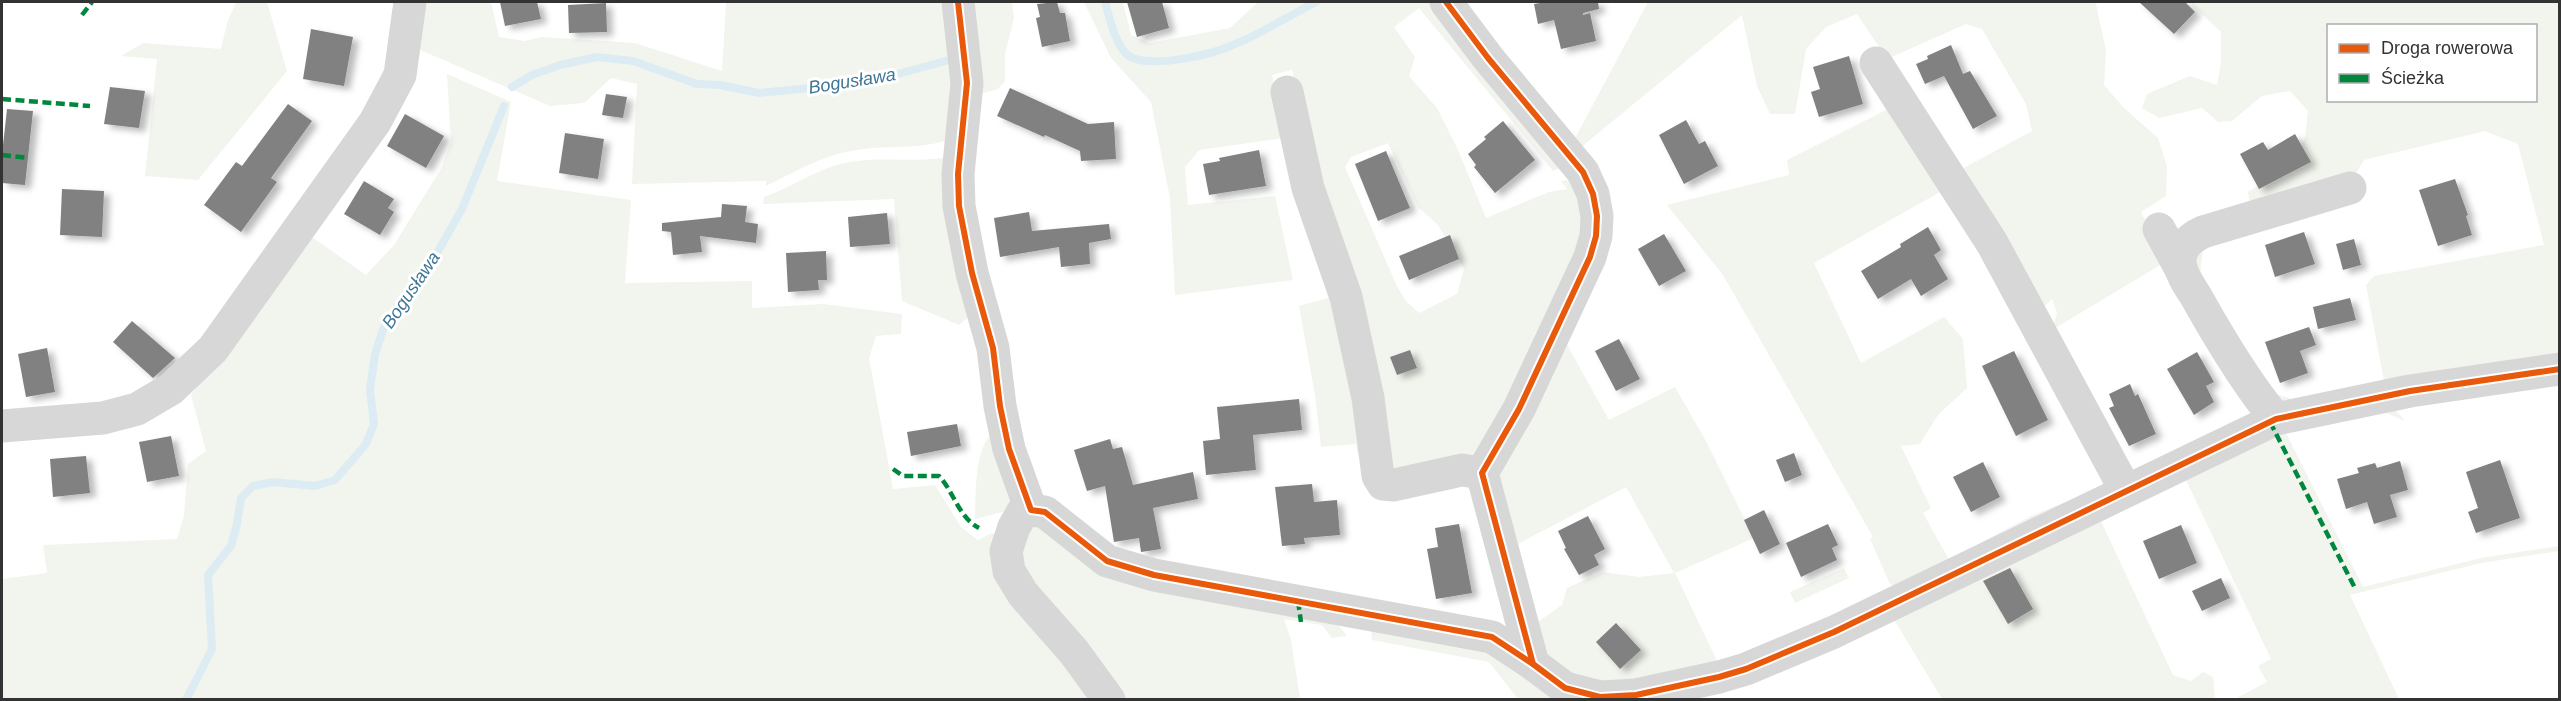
<svg xmlns="http://www.w3.org/2000/svg" width="2561" height="701" font-family="Arial,sans-serif">
<style>
.green{fill:#f1f5ed;fill-rule:evenodd}
.lines{fill:none;stroke-linecap:round;stroke-linejoin:round}
.stream{stroke:#ddebf3;stroke-width:8}
.building{fill:#818181;filter:url(#shadow)}
.minor{stroke:#d7d7d7;stroke-width:33}
.quiet{stroke:#00873e;stroke-width:4.5;stroke-dasharray:9 4.5;stroke-linecap:butt}
.cycleway-casing{stroke:#fff;stroke-width:10}
.cycleway{stroke:#e8590c;stroke-width:6}
.labels{text-anchor:middle;dominant-baseline:central;stroke-width:6;stroke-linejoin:round;paint-order:stroke}
.water-label{font-size:18px;font-style:italic;fill:#3f7597;stroke:#fff}
</style>
<defs>
<filter id="shadow"><feDropShadow dx="6" dy="4" stdDeviation="3" flood-color="#0004"/></filter>
</defs>
<rect width="100%" height="100%" fill="#fff"/>
<!-- green -->
<g class="green">
<polygon points="236,2 267,2 287,71 198,180 145,176 157,59 121,56 143,43 221,49 227,23"/>
<path d="M423,2H491L499,37L524,41L542,37L635,43L722,71L726,2H952L954,138C918,151 892,144 857,150C825,154 795,172 766,186V181L632,184L637,84L611,78L584,103L550,106L418,49Z"/>
<polygon points="965,2 1012,2 1014,18 1005,54 1005,81 998,89 972,96"/>
<path d="M1084,2H1123L1131,35L1150,43L1230,28L1258,2H1433L1564,166L1553,171L1419,8L1394,27L1415,57L1409,76L1437,108L1458,150L1486,218L1549,192L1567,189L1561,181L1572,180L1579,183L1588,241L1472,466L1389,474L1292,70L1272,75L1285,138L1199,150L1185,167L1188,205L1275,196L1293,280L1175,295L1170,198L1151,102L1111,58ZM1388,143L1418,207L1438,225L1464,269L1457,294L1419,313L1405,300L1396,284L1345,167L1351,157ZM1410,350L1417,367L1397,375L1390,357Z"/>
<polygon points="1648,2 2092,2 2096,4 2106,51 2104,85 2124,108 2158,138 2167,166 2166,196 2141,212 2167,261 2052,330 2057,313 2052,299 2039,311 1960,170 2032,131 2026,104 1982,29 1966,24 1887,59 1857,14 1826,27 1806,49 1795,114 1770,114 1757,86 1742,15 1580,148 1574,140"/>
<path d="M2189,2H2559V363L2385,390L2288,409L2270,402L2259,389L2185,269L2187,253L2196,242L2326,199L2330,202L2210,240L2203,250L2200,274L2224,326L2263,390L2292,399L2384,381L2366,285L2374,276L2544,245L2518,144L2485,131L2364,160L2350,183L2251,211L2248,192L2288,168L2305,138L2308,111L2290,91L2262,96L2232,121L2218,122L2202,108L2159,118L2142,108L2147,94L2190,76L2217,85L2221,63V32ZM2328,26H2536V100H2328Z"/>
<polygon points="447,74 511,102 497,181 631,200 625,283 752,281 752,308 823,304 902,314 901,334 876,336 869,358 893,489 935,485 961,527 978,540 992,533 1001,537 1101,699 2,699 2,579 47,573 43,545 177,539 184,516 188,464 206,451 191,395 309,235 366,275 394,245 441,169 451,142"/>
<polygon points="1894,106 1949,187 1814,263 1861,363 1944,317 1963,339 1967,388 1938,415 1920,444 1901,446 1931,508 1923,513 1949,560 2031,516 2095,490 1897,588 1890,584 1870,539 1873,537 1723,275 1667,205 1789,175 1787,160"/>
<path d="M952,156L971,314L959,325L902,301L894,199L763,204L764,197C793,187 819,167 850,162C884,156 919,164 952,156Z"/>
<path d="M1600,258L1605,261L1604,266L1566,343L1609,420L1675,387L1707,443L1754,538L1675,573L1719,665L1761,652C1765,645 1775,641 1783,643L1866,603L1858,612L1765,655L1721,670L1666,678L1632,691L1599,693L1577,686L1554,665L1538,640L1539,621L1562,605L1567,588L1603,572L1639,577L1674,573L1626,487L1514,546L1531,604L1520,590L1492,489V477L1497,461Z"/>
<polygon points="1339,295 1365,452 1358,455 1356,444 1321,447 1315,395 1299,306"/>
<polygon points="2383,404 2396,411 2405,421 2380,410 2285,431 2363,587 2481,558 2559,546 2559,551 2481,563 2350,595 2399,699 2235,699 2267,682 2258,666 2271,659 2186,480 2265,430"/>
<path d="M992,434L1016,495L1006,511L975,519C976,496 974,449 992,434Z"/>
<polygon points="2099,517 2173,675 2191,681 2203,672 2213,677 2215,699 1942,699 1890,613"/>
<polygon points="1029,524 1331,616 1347,636 1332,638 1322,625 1284,619 1291,640 1300,699 1114,699 1016,570"/>
<polygon points="1844,568 1849,578 1795,603 1790,592"/>
<polygon points="1371,628 1491,644 1560,699 1518,699 1489,662 1372,640"/>
</g>
<g class="lines">
<!-- stream -->
<g class="stream">
<path d="M1105,2C1109,16 1116,48 1129,56C1150,69 1211,55 1233,45C1262,33 1289,16 1316,2"/>
<polyline points="512,87 532,75 560,65 597,57 633,61 697,84 720,85 759,93 869,82 949,60"/>
<polyline points="186,700 212,649 208,575 231,546 237,524 241,498 253,486 273,482 315,486 335,480 366,444 374,424 370,390 375,354 385,324 432,262 462,209 504,106"/>
</g>
</g>
<!-- building -->
<g class="building">
<polygon points="500,2 537,2 541,19 505,26"/>
<polygon points="1057,2 1060,13 1065,13 1070,41 1042,47 1036,18 1040,17 1037,4"/>
<polygon points="1127,2 1162,2 1169,28 1137,37"/>
<polygon points="1546,2 1598,2 1599,9 1583,13 1583,15 1590,13 1596,41 1561,49 1554,20 1538,24 1534,4"/>
<polygon points="2139,2 2185,2 2195,12 2174,34"/>
<polygon points="606,3 607,32 569,33 568,5"/>
<polygon points="311,29 353,37 344,86 303,79"/>
<polygon points="1951,45 1963,74 1970,71 1997,116 1973,129 1944,76 1925,84 1916,64 1928,59 1927,56"/>
<polygon points="1849,56 1863,104 1819,117 1811,92 1820,89 1813,67"/>
<polygon points="110,87 145,91 139,128 104,124"/>
<polygon points="1010,88 1088,124 1114,122 1116,159 1081,161 1080,151 1045,135 1044,137 997,116"/>
<polygon points="606,94 627,97 623,118 602,115"/>
<polygon points="288,104 312,121 271,178 277,182 241,232 204,205 236,162 242,166"/>
<polygon points="7,109 33,111 25,185 2,183 2,154"/>
<polygon points="405,114 444,136 426,168 387,146"/>
<polygon points="1686,120 1699,144 1705,141 1718,166 1684,184 1659,135"/>
<polygon points="1503,121 1535,160 1495,193 1474,167 1476,165 1468,154 1486,139 1484,137"/>
<polygon points="565,133 604,139 598,179 559,173"/>
<polygon points="2295,134 2311,162 2259,189 2240,154 2263,142 2268,150"/>
<polygon points="1259,150 1266,186 1209,195 1203,164 1220,161 1219,158"/>
<polygon points="1386,151 1410,208 1378,221 1355,164"/>
<polygon points="2455,179 2468,215 2466,216 2472,235 2438,246 2419,190"/>
<polygon points="364,181 394,199 388,208 394,212 380,235 344,214"/>
<polygon points="62,189 104,191 102,237 60,235"/>
<polygon points="722,204 747,206 745,222 758,224 756,243 700,236 702,252 673,255 671,232 662,231 662,223 721,217"/>
<polygon points="1029,212 1032,231 1109,224 1111,239 1089,243 1090,264 1061,267 1059,247 1000,257 994,218"/>
<polygon points="887,213 890,244 850,247 848,217"/>
<polygon points="1928,227 1941,250 1934,255 1948,279 1921,296 1911,279 1878,299 1861,271 1901,247 1900,244"/>
<polygon points="2304,232 2315,264 2275,277 2265,245"/>
<polygon points="1664,234 1686,271 1659,286 1638,249"/>
<polygon points="1450,235 1459,259 1409,280 1399,256"/>
<polygon points="2354,239 2361,265 2343,270 2336,244"/>
<polygon points="826,251 827,280 818,280 819,290 788,292 786,253"/>
<polygon points="2350,298 2356,320 2318,329 2313,307"/>
<polygon points="132,321 175,358 153,378 113,342"/>
<polygon points="2309,327 2316,345 2300,351 2308,373 2280,383 2265,342"/>
<polygon points="1619,339 1640,379 1616,391 1595,351"/>
<polygon points="47,348 55,392 26,397 18,354"/>
<polygon points="1410,350 1417,368 1397,375 1390,357"/>
<polygon points="2014,351 2048,420 2016,436 1982,366"/>
<polygon points="2197,352 2214,382 2206,386 2214,402 2194,415 2167,369"/>
<polygon points="2130,384 2135,396 2138,394 2156,434 2129,446 2109,408 2114,406 2109,394"/>
<polygon points="1299,399 1302,430 1253,435 1256,470 1206,475 1203,441 1220,439 1217,407"/>
<polygon points="957,424 961,446 911,456 907,432"/>
<polygon points="171,436 179,476 147,482 139,442"/>
<polygon points="1110,439 1113,449 1122,447 1133,485 1193,472 1198,499 1153,508 1161,549 1141,552 1139,538 1114,542 1105,486 1087,491 1074,450"/>
<polygon points="1794,453 1802,475 1785,482 1776,460"/>
<polygon points="86,456 90,493 53,497 50,459"/>
<polygon points="2500,460 2520,518 2476,533 2468,512 2478,508 2466,472"/>
<polygon points="2400,461 2408,490 2390,495 2397,517 2374,524 2367,502 2346,509 2337,479 2359,473 2357,468 2375,463 2377,468"/>
<polygon points="1983,462 2000,497 1971,512 1953,477"/>
<polygon points="1312,484 1314,502 1337,500 1340,535 1304,538 1305,544 1282,546 1275,487"/>
<polygon points="1764,510 1780,544 1760,554 1744,520"/>
<polygon points="1588,516 1605,549 1594,555 1599,565 1579,575 1564,549 1566,548 1558,531"/>
<polygon points="1459,524 1472,593 1436,599 1427,549 1438,547 1435,528"/>
<polygon points="1828,524 1838,545 1832,548 1837,560 1801,577 1786,543"/>
<polygon points="2181,525 2197,563 2159,579 2143,541"/>
<polygon points="2010,568 2033,609 2008,624 1983,581"/>
<polygon points="2221,578 2230,598 2202,611 2192,591"/>
<polygon points="1616,623 1641,650 1620,669 1596,642"/>
</g>
<g class="lines">
<!-- minor -->
<g class="minor">
<polyline points="958,2 967,83 958,174 959,206 972,273 993,348 1000,406 1009,449 1031,510 1045,512 1107,561 1154,575 1492,637 1533,664"/>
<polyline points="1446,2 1488,58 1583,172 1593,194 1597,216 1596,236 1590,257 1519,409 1482,473 1533,664 1565,688 1600,697 1636,695 1719,677 1746,669 1834,632 2276,419 2410,391 2560,369"/>
<polyline points="1876,63 1992,243 2126,491"/>
<polyline points="1287,92 1308,188 1346,297 1368,398 1378,476 1383,484 1394,485 1462,470 1482,473"/>
<polyline points="2159,229 2182,271"/>
<path d="M2276,419C2246,383 2221,341 2198,300C2192,289 2181,276 2180,263C2179,248 2190,238 2203,232L2350,188"/>
<polyline points="2,426 103,418 137,409 171,389 213,349 375,122 400,75 410,2"/>
<polyline points="1031,510 1022,513 1014,527 1006,551 1009,571 1023,594 1074,652 1109,700"/>
</g>
<!-- quiet -->
<g class="quiet">
<polyline points="82,15 92,2"/>
<polyline points="2,99 90,106"/>
<polyline points="2,155 28,158"/>
<polyline points="2270,422 2356,590"/>
<path d="M893,469L903,476H939C954,492 959,518 979,528"/>
<polyline points="1298,601 1301,622"/>
</g>
<defs>
<g id="cycleway">
<polyline points="958,2 967,83 958,174 959,206 972,273 993,348 1000,406 1009,449 1031,510 1045,512 1107,561 1154,575 1492,637 1533,664"/>
<polyline points="1446,2 1488,58 1583,172 1593,194 1597,216 1596,236 1590,257 1519,409 1482,473 1533,664 1565,688 1600,697 1636,695 1719,677 1746,669 1834,632 2276,419 2410,391 2560,369"/>
</g>
</defs>
<!-- cycleway casing -->
<use href="#cycleway" class="cycleway-casing"/>
<!-- cycleway -->
<use href="#cycleway" class="cycleway"/>
</g>
<g class="labels">
<!-- water labels -->
<g class="water-label">
<text transform="translate(852 81) rotate(-9)">Bogusława</text>
<text transform="translate(411 290) rotate(-56)">Bogusława</text>
</g>
</g>
<!-- border -->
<rect width="2561" height="701" fill="none" stroke="#333333" stroke-width="6"/>
<!-- legend -->
<rect x="2327" y="24" width="210" height="78" fill="#ffffff" stroke="#adadad" stroke-width="1.5"/>
<rect x="2339" y="44" width="30" height="9" fill="#e8590c" stroke="#adadad" stroke-width="1.5"/>
<text x="2381" y="54" font-size="18" fill="#333333">Droga rowerowa</text>
<rect x="2339" y="74" width="30" height="9" fill="#00873e" stroke="#adadad" stroke-width="1.5"/>
<text x="2381" y="84" font-size="18" fill="#333333">Ścieżka</text>
</svg>
